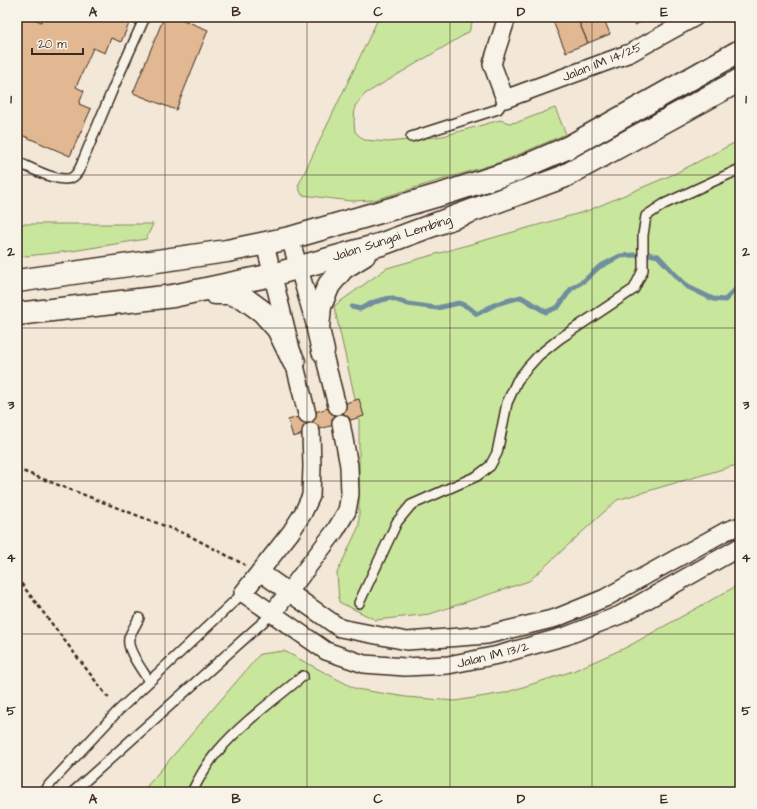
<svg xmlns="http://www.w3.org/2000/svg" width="757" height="809" font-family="'Architects Daughter',sans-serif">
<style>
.green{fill:#c9e69d;stroke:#82885e}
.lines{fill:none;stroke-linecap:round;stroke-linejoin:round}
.stream{stroke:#708e9e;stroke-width:5}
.building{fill:#e1b891;stroke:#3b2a1e}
.lane-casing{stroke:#3b2a1e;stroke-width:12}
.street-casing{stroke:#3b2a1e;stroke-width:20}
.primary-casing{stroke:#3b2a1e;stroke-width:25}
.path{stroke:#3b2a1e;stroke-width:2.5;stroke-dasharray:4 3;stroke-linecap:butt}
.lane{stroke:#f7f3e8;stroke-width:9}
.street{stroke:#f7f3e8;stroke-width:17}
.primary{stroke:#f7f3e8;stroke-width:22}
.grid{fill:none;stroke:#3b2a1e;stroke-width:1;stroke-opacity:0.55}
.labels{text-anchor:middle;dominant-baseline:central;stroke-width:3.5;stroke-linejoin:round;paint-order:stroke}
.street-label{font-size:13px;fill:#3b2a1e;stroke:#f7f3e8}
.neatline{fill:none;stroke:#3b2a1e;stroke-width:1.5}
.grid-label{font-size:13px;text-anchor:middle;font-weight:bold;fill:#3b2a1e}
</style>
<rect width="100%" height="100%" fill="#f3e7d7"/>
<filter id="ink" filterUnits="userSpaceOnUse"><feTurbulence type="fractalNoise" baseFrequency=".025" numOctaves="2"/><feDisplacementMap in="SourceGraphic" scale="8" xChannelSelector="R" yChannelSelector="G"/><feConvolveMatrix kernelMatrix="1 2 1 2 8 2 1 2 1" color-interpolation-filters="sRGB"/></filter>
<g filter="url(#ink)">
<!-- green -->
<g class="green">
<polygon points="379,17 474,17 469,32 365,94 355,106 354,122 355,132 364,140 389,142 443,136 500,120 509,123 518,122 555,108 566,134 501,162 374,200 351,201 302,195 298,186"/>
<polygon points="740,140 740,464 617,500 529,581 430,614 376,620 339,602 337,573 359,526 359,416 334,306 387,268 587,211 674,174"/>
<polygon points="17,224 153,224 146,239 72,251 17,257"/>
<polygon points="740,584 740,792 142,792 260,654 284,651 356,689 406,697 455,701 504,693 573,671 627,647"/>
</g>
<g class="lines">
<!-- stream -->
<polyline class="stream" points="352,307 360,309 374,302 390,298 408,304 437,308 459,303 468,307 477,314 496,304 521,297 546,312 558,307 571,289 585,280 599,267 620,256 649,254 658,256 686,286 713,299 725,300 740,285"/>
</g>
<!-- building -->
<g class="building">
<polygon points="17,17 30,17 41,22 43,17 132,17 121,42 111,38 105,53 93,48 76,87 84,91 79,104 91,109 70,156 17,133"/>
<polygon points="164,17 176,17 208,30 176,110 133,93"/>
<polygon points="551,17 577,17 588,43 566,52"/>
<polygon points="577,17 603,17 610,34 588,43"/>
<polygon points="631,17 650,17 635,25"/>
<polygon points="359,399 364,416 293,437 288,420"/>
</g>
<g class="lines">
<defs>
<g id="lane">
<polyline points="411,137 498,109 505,99"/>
<path d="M17,162C30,167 60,185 73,177C79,173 82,164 84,158L114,86L145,17"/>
<polyline points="359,603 397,522 411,505 477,476 490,466 497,453 507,403 517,381 528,367 539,355 559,339 634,289 643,270 643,235 646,216 664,204 740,169"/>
<path d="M139,618C136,624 131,632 129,638C126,650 143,671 149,681"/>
<polyline points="45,792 49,785 118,711 243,593"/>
<polyline points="73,792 272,614"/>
<path d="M192,792C199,778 207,763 218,751C243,722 274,700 303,676"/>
</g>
<g id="street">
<polyline points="507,17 492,64 505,99 630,53 695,17"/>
<polyline points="290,238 323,351 337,406"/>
<polyline points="265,244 307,414"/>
<polyline points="311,432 312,466 311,496 303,513 291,532 243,593 326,651 364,664 405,667 448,665 498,655 566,636 620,615 740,547"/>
<polyline points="260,572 340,628 407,641 487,635 556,618 605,598 726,531 740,526"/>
<polyline points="272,614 335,531 347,511 350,494 349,466 341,423"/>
</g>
<g id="primary">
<polyline points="17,281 227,251 290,238 446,193 514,171 569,147 740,51"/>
<polyline points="215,293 229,293 244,298 263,312 278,329 294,362"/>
<polyline points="17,314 173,296 272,275 382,244 563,177 740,80"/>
<polyline points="323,351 318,329 320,306 329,285 343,268 364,255"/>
</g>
</defs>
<!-- lane casing -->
<use href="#lane" class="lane-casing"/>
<!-- street casing -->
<use href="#street" class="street-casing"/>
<!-- primary casing -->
<use href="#primary" class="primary-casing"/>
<!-- path -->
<g class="path">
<polyline points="17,469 188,535 245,565"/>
<polyline points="17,578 110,700"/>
</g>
<!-- lane -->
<use href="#lane" class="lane"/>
<!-- street -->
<use href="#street" class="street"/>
<!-- primary -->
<use href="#primary" class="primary"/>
</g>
</g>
<!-- grid -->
<path class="grid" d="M165,17V792M307,17V792M450,17V792M592,17V792M17,175H740M17,328H740M17,481H740M17,634H740"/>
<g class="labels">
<!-- street labels -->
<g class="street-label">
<text transform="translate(602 62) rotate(-22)">Jalan IM 14/25</text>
<text transform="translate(392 238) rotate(-18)">Jalan Sungai Lembing</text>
<text transform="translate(493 655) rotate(-14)">Jalan IM 13/2</text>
</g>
</g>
<!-- margin -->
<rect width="757" height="809" fill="none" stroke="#f7f3e8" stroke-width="44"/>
<!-- scale -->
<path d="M32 48v6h51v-6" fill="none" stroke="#3b2a1e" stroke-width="2"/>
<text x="38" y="48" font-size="12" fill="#3b2a1e" stroke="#f7f3e8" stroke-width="3" paint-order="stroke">20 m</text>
<rect x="22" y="22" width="713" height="765" class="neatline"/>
<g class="grid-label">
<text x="93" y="16">A</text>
<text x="236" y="16">B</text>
<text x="378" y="16">C</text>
<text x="521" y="16">D</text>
<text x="664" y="16">E</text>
<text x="11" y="103">1</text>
<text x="746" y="103">1</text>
<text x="11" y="256">2</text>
<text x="746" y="256">2</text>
<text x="11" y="409">3</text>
<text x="746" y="409">3</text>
<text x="11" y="562">4</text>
<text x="746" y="562">4</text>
<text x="11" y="715">5</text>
<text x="746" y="715">5</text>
<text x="93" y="803">A</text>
<text x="236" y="803">B</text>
<text x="378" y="803">C</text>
<text x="521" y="803">D</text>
<text x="664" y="803">E</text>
</g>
</svg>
